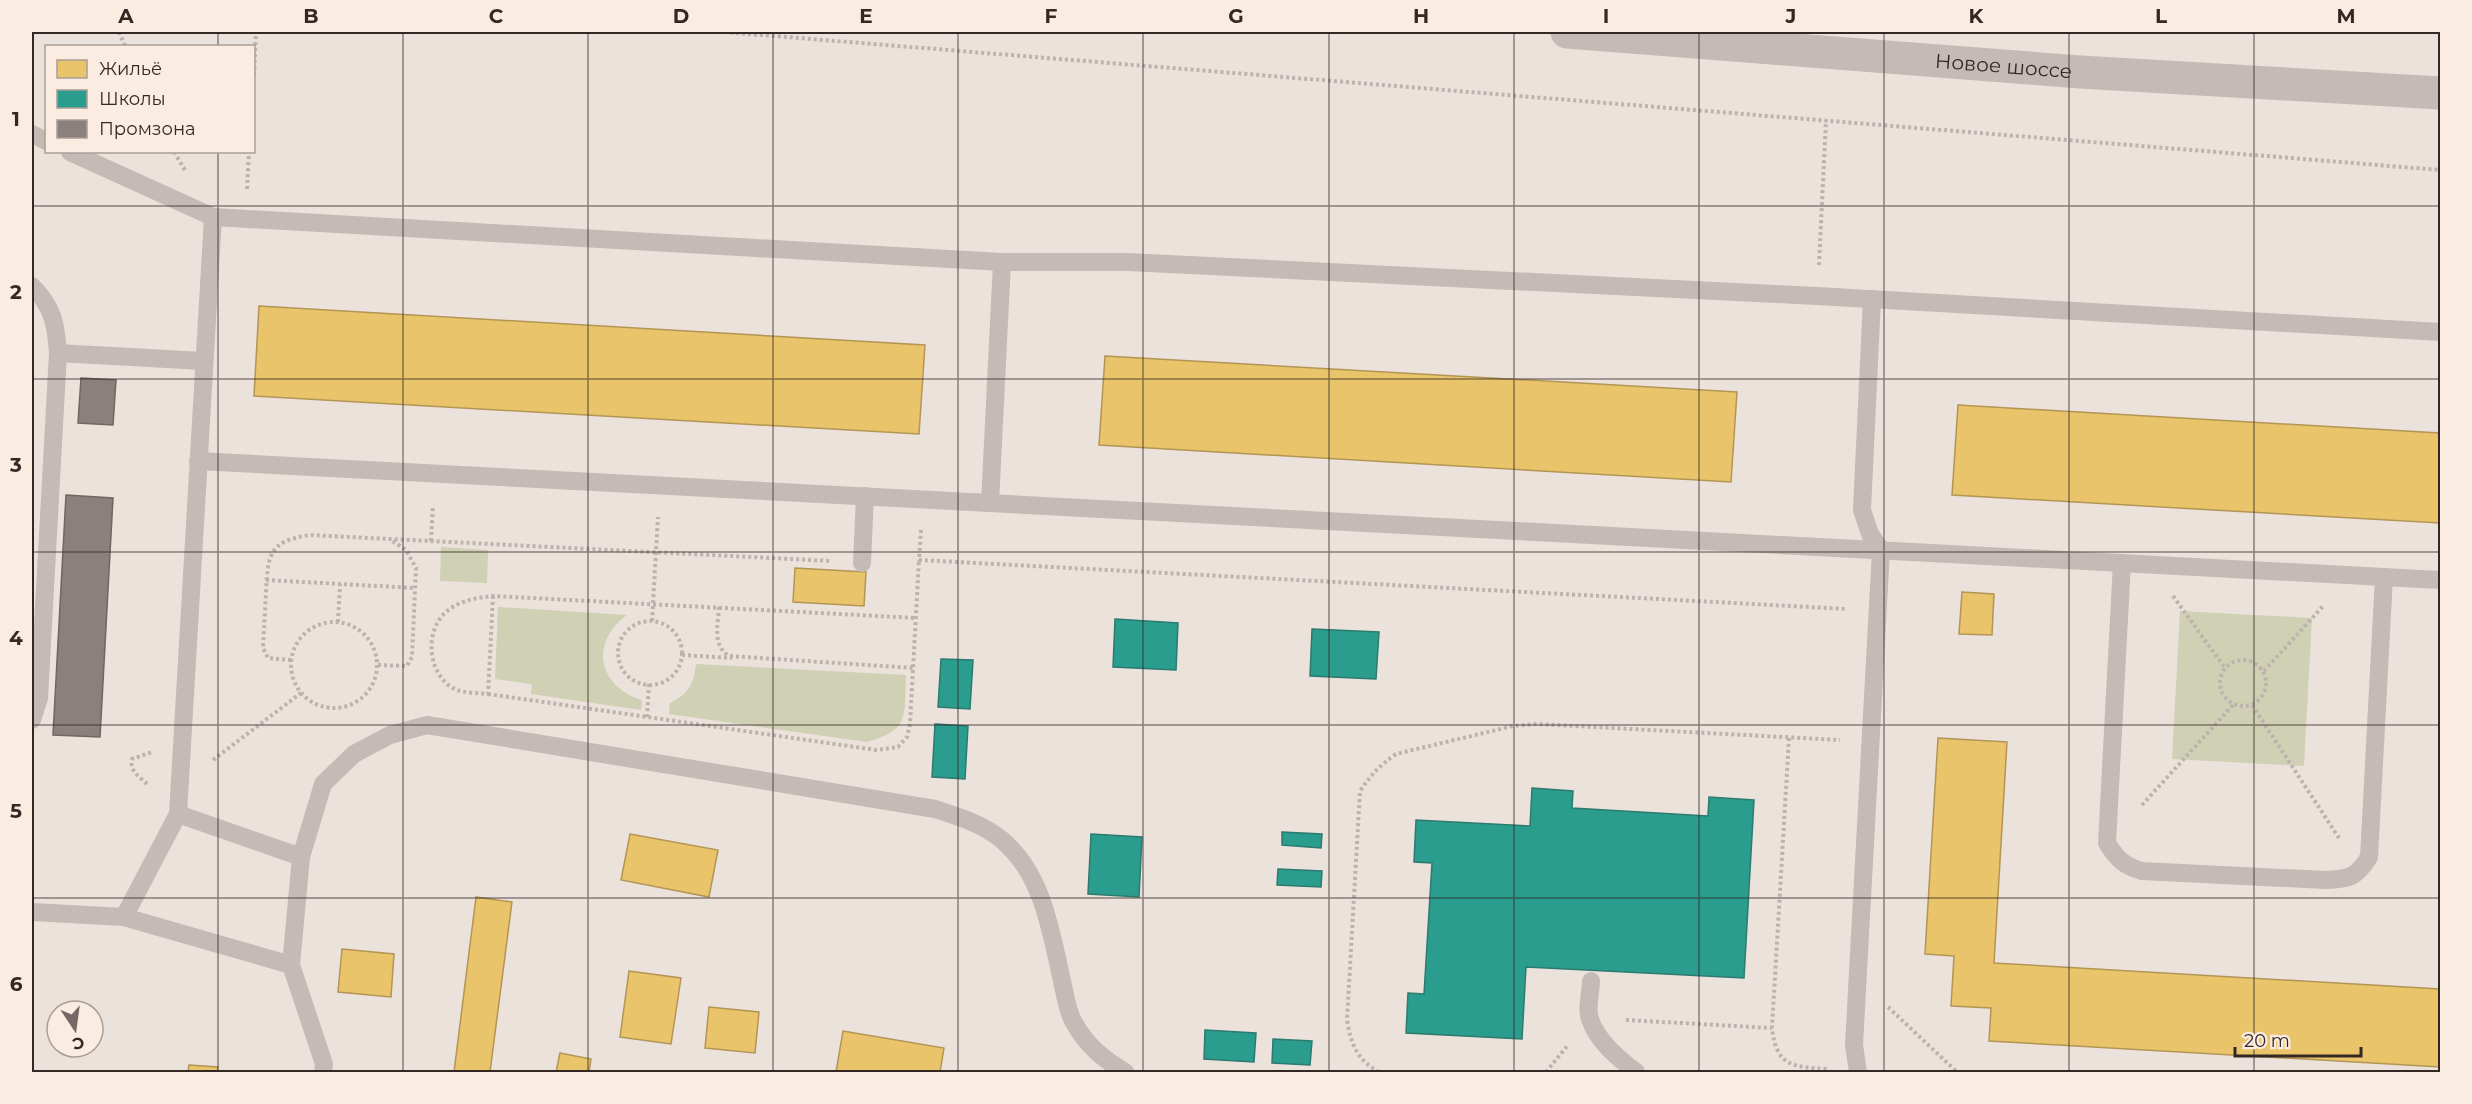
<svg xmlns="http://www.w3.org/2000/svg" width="2472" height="1104" font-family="Montserrat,sans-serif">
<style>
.green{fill:#cfd0b4}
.homes{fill:#e9c46a;stroke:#b39555;stroke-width:1.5}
.schools{fill:#2a9d8f;stroke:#2d7a6f;stroke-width:1.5}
.industry{fill:#8a817c;stroke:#706662;stroke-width:1.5}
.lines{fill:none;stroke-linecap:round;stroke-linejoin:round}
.path{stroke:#bdb3ae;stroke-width:4;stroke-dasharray:3 3;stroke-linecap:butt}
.service{stroke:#c4bbb6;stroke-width:18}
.tertiary{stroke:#c4bbb6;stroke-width:33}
.grid{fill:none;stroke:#342824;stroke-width:1.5;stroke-opacity:0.55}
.labels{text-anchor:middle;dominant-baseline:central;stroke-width:6;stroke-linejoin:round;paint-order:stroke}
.street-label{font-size:20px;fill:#342824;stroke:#faece1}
.neatline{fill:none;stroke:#342824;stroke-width:2}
.grid-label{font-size:20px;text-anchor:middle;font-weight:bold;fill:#342824}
</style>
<rect width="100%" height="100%" fill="#ece2dc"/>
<!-- green -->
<g class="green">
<polygon points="441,547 488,550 487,583 440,581"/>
<path d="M498,607L627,615C589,642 598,687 642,700L641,710L531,694L532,684L495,679Z"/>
<polygon points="2180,611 2312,618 2304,766 2172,759"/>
<path d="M696,664L906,675C904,715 911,730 867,742L669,714L670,703C688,694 694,684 696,664Z"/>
</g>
<!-- homes -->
<g class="homes">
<polygon points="259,306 925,345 919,434 254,396"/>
<polygon points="1105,356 1737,392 1731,482 1099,445"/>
<polygon points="1958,405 2440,433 2440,523 1952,495"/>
<polygon points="795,568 866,572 864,606 793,602"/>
<polygon points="1962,592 1994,594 1992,635 1959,634"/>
<polygon points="1938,738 2007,742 1994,963 2440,989 2440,1067 1989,1041 1991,1008 1951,1006 1954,956 1925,954"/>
<polygon points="630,834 718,850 709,897 621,880"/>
<polygon points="476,897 512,902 490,1072 454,1072"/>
<polygon points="342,949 394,954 391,997 338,992"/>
<polygon points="629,971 681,978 671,1044 620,1037"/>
<polygon points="709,1007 759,1012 755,1053 705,1048"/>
<polygon points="843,1031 944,1048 940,1072 836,1072"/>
<polygon points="560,1053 591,1059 589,1072 556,1072"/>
<polygon points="189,1065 218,1067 217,1072 188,1072"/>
</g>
<!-- schools -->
<g class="schools">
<polygon points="1115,619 1178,623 1176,670 1113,667"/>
<polygon points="1312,629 1379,632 1376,679 1310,676"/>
<polygon points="941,659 973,660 970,709 938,707"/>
<polygon points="935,724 968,726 965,779 932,777"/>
<polygon points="1532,788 1573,791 1572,808 1708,816 1709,797 1754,800 1744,978 1526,967 1522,1039 1406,1033 1408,993 1424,994 1432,863 1414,862 1416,820 1530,826"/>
<polygon points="1282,832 1322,834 1321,848 1282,845"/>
<polygon points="1091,834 1142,837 1139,897 1088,894"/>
<polygon points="1278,869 1322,871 1321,887 1277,885"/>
<polygon points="1205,1030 1256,1033 1254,1062 1204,1059"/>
<polygon points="1273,1039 1312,1041 1310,1065 1272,1063"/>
</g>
<!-- industry -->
<g class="industry">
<polygon points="81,378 116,380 113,425 78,423"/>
<polygon points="66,495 113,498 100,737 53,735"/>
</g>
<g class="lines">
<!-- path -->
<g class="path">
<polyline points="119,32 125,46"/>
<polyline points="724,32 2440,170"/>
<polyline points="254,75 256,32"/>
<polyline points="174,152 185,170"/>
<polyline points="247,189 249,152"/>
<polyline points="1819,265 1826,120"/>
<polyline points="921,530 919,560 1847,609"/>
<polyline points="431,541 433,505"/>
<polyline points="266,580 415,588"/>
<path d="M493,596L488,694C479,693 469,693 460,691C428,681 423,633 445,613C459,600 476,598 493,596L916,618"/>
<polyline points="2173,596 2225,668"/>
<path d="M719,607C718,625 712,645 729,656L914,668"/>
<polyline points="652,621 658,517"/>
<circle cx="650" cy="653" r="32"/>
<polyline points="338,622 340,584"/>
<circle cx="334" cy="665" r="43"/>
<polyline points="682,655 732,658"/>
<circle cx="2243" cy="683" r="23"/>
<path d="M291,660L268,658L263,648C264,629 265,611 266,592C268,554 269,541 310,535L831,561"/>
<polyline points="378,665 407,666 412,657 416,568 406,550 391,540"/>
<polyline points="2264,671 2324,605"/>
<polyline points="488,694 876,750 898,747 907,737 910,724 919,560"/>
<polyline points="2252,705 2339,838"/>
<polyline points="647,717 649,684"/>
<path d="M1789,738L1772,1028C1776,1067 1794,1067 1827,1069"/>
<polyline points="213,760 301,693"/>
<path d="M147,784C140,777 129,771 132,759L152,752"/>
<polyline points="2142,805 2233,705"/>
<polyline points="1888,1007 1957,1072"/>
<polyline points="1626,1020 1772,1028"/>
<path d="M1379,1072C1357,1060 1351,1044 1347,1020L1360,791C1371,775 1380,765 1396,754L1513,726L1537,724L1840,740"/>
<polyline points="1546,1072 1568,1045"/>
</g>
<!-- service -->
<g class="service">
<polyline points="32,134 46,141"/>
<polyline points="70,152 213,217 1002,262 1128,262 1817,296 2440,332"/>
<path d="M32,286C53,307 56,324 58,353L39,698L32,720"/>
<polyline points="58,353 203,361"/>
<polyline points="198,461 2440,580"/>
<polyline points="990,503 1002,262"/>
<polyline points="862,563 865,496"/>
<path d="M2122,563L2107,843C2117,859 2124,866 2142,871L2325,880C2349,879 2356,878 2369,857L2384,577"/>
<polyline points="178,814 301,857"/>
<polyline points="32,912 124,917 291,965 324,1064 323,1072"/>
<polyline points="124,917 178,814 213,217"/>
<path d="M291,965L301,857L323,784L354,754L390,735L427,725L935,809C959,817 983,824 1002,840C1043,874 1051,932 1062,981C1065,994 1067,1010 1073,1021C1086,1045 1103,1059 1125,1072"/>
<path d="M1591,981C1591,992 1586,1009 1590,1019C1597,1041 1619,1059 1636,1072"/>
<polyline points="1858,1072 1854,1045 1881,550 1870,534 1862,510 1872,299"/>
</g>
<!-- tertiary -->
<path class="tertiary" id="s1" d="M1567,32L2080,72L2440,93"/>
</g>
<!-- grid -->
<path class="grid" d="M218,32V46M403,32V1072M588,32V1072M773,32V1072M958,32V1072M1143,32V1072M1329,32V1072M1514,32V1072M1699,32V1072M1884,32V1072M2069,32V1072M2254,32V1072M218,152V1072M32,206H2440M32,379H2440M32,552H2440M32,725H2440M32,898H2440"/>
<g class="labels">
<!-- street labels -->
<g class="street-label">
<text stroke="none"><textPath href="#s1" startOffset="438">Новое шоссе</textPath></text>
</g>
</g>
<!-- border -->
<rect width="2472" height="1104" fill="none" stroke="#faece1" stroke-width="66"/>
<!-- legend -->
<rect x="45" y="45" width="210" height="108" fill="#faece1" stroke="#ab9e95" stroke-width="1.5"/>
<rect x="57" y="60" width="30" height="18" fill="#e9c46a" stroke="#ab9e95" stroke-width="1.5"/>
<text x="99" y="75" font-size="18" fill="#342824">Жильё</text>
<rect x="57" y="90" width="30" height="18" fill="#2a9d8f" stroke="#ab9e95" stroke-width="1.5"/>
<text x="99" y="105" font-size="18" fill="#342824">Школы</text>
<rect x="57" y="120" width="30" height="18" fill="#8a817c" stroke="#ab9e95" stroke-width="1.5"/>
<text x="99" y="135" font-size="18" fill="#342824">Промзона</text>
<!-- north arrow -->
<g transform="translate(75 1029) rotate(167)"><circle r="28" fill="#faece1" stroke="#ab9e95" stroke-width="1.5"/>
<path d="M0-4.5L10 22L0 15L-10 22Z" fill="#746964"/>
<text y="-9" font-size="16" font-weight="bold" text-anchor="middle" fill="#342824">С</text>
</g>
<!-- scale -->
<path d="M2235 1047v9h126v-9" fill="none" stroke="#342824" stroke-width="3"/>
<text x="2244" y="1047" font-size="18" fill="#342824" stroke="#faece1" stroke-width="4.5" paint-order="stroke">20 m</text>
<rect x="33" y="33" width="2406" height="1038" class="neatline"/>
<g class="grid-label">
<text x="126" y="23">A</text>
<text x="311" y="23">B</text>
<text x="496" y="23">C</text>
<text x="681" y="23">D</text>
<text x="866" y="23">E</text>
<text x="1051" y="23">F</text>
<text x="1236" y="23">G</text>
<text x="1421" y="23">H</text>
<text x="1606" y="23">I</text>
<text x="1791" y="23">J</text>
<text x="1976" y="23">K</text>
<text x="2161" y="23">L</text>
<text x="2346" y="23">M</text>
<text x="16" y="126">1</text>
<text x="16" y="299">2</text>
<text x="16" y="472">3</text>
<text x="16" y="645">4</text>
<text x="16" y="818">5</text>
<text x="16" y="991">6</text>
</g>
</svg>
